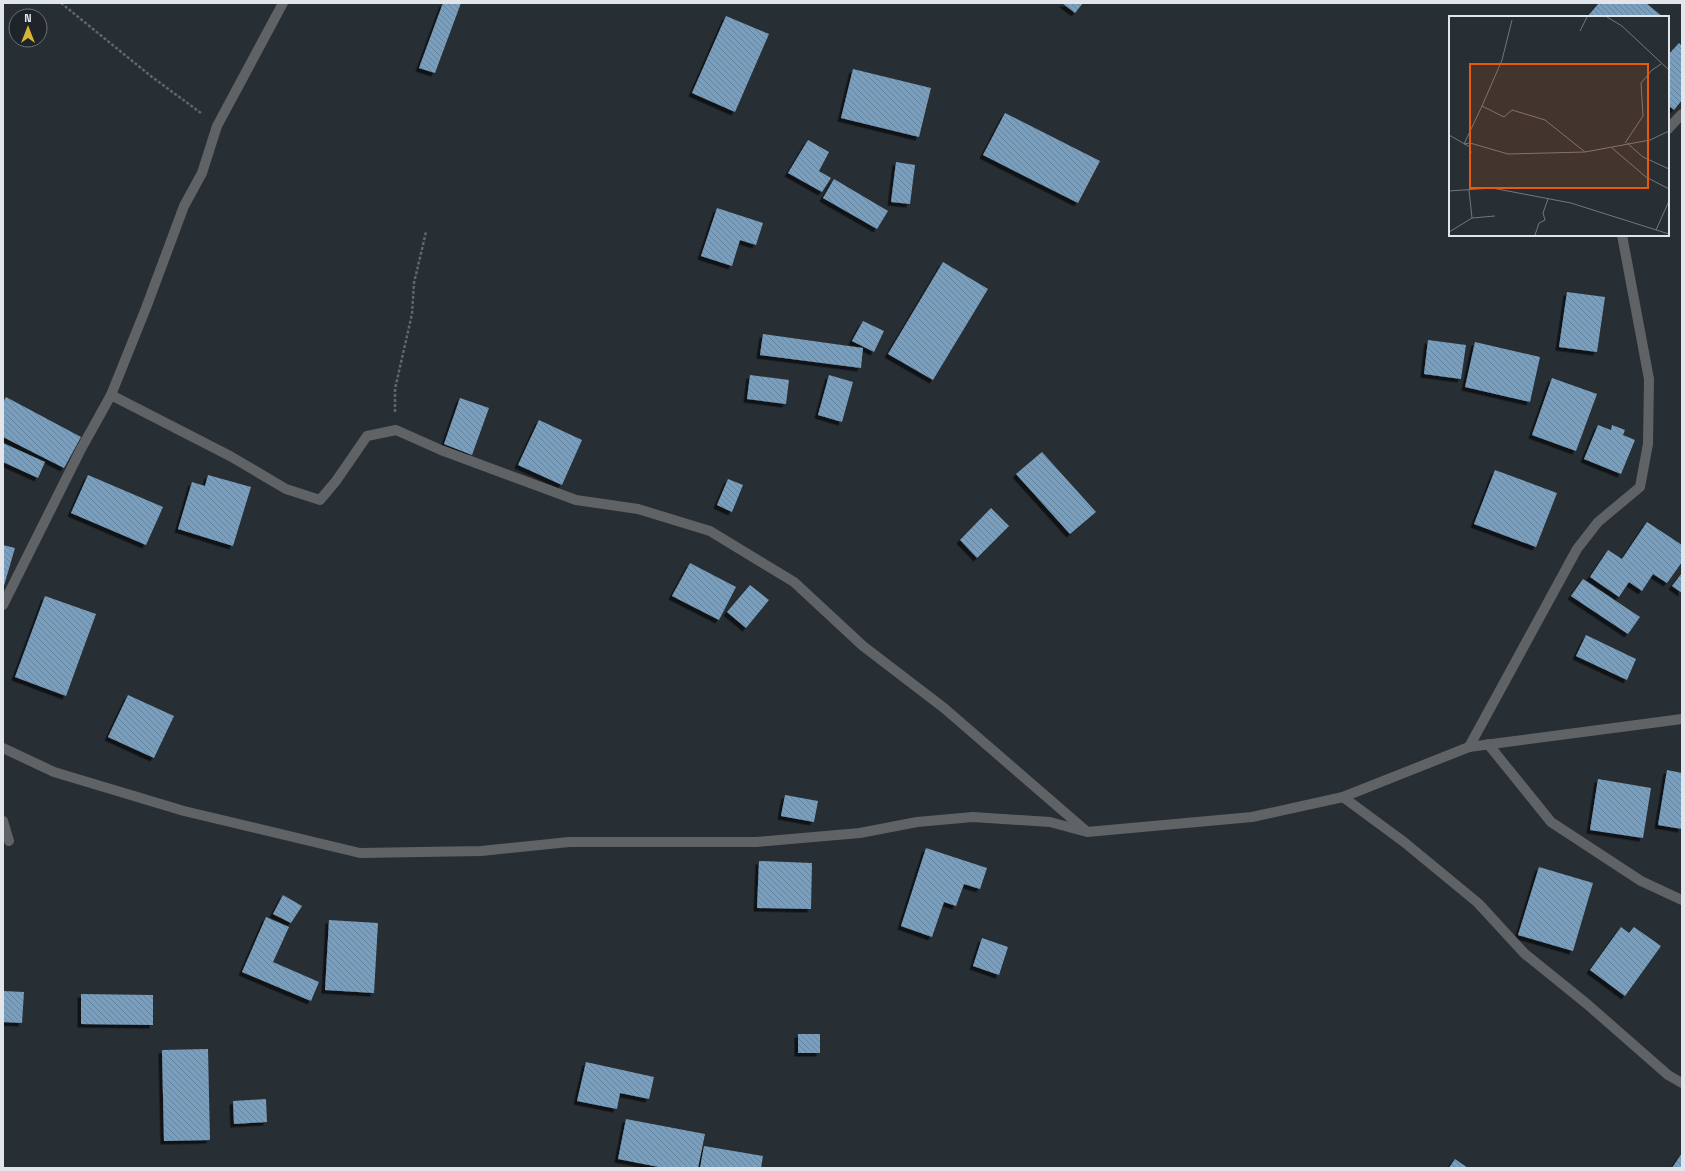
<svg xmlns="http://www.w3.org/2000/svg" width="1685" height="1171" font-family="'Space Grotesk',sans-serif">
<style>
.building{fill:url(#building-back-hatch);filter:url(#shadow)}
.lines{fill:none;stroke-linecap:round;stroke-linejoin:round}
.path{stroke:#60666b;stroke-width:2.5;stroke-dasharray:3 2;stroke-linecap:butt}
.street{stroke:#606366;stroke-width:10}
.inset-road{fill:none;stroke:#72787d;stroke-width:1}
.view{fill:#e8590c;fill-opacity:0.15;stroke:#e8590c;stroke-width:2}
.inset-edge{fill:none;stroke:#e2e6ea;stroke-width:2}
</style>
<defs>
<pattern id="building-back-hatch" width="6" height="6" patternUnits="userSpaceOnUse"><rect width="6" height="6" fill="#789fbf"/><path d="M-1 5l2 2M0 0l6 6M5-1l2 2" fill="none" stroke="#68849b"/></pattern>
<filter id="shadow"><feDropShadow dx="-3.5" dy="3.5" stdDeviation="0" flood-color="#0009"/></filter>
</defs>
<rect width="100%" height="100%" fill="#272e34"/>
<!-- building -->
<g class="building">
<polygon points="443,3 461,3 435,73 419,68"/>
<polygon points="1062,3 1083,3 1075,13"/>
<polygon points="1599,3 1646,3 1663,17 1587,17"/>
<polygon points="726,16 769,34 735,112 692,93"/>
<polygon points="1679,43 1682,46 1682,100 1674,110 1668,105 1668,55"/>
<polygon points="853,69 931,88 919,137 841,118"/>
<polygon points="1005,113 1100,161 1078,203 983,155"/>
<polygon points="808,140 829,152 819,171 831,178 822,192 788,173"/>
<polygon points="896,162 915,165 910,204 891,202"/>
<polygon points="834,179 888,211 877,229 823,198"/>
<polygon points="717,208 763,223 756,245 740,240 732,266 701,256"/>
<polygon points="943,262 988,289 933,380 888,354"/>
<polygon points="1567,292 1605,297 1597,352 1559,347"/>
<polygon points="863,321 884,331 874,352 852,341"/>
<polygon points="763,334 863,348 861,368 760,355"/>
<polygon points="1428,340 1466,345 1461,379 1424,374"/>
<polygon points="1475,342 1540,357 1530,402 1465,387"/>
<polygon points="750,375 789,380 786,404 747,399"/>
<polygon points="829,375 853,382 842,422 818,415"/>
<polygon points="1552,378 1597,394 1576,451 1532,435"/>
<polygon points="6,397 81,437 64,468 3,437 3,402"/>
<polygon points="460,398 489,408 472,455 444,444"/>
<polygon points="539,420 582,440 562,485 518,465"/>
<polygon points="1598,425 1611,430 1612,425 1625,430 1623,435 1635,440 1621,474 1584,459"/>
<polygon points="3,443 45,462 38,478 3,462"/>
<polygon points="1042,452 1096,512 1070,534 1016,474"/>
<polygon points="1495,470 1557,493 1536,547 1474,524"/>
<polygon points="88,475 163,507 146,545 71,513"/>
<polygon points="208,475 251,487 233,546 178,529 192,482 205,486"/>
<polygon points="728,479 743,485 732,512 717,505"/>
<polygon points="991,508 1009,526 977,558 960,540"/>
<polygon points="1647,522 1682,545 1682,562 1667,583 1653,574 1642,591 1629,582 1619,597 1590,577 1608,550 1622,559"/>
<polygon points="3,545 15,548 3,589"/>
<polygon points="690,563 736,587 719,620 672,596"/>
<polygon points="1682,573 1682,593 1672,586"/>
<polygon points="1583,579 1640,617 1628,634 1571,596"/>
<polygon points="750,585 769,600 746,628 727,612"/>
<polygon points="45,596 96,614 66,696 15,677"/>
<polygon points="1586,635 1636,659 1627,680 1576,656"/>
<polygon points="128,695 174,716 154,758 108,737"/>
<polygon points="1667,770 1682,773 1682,829 1658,825"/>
<polygon points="1598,779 1651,788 1643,838 1590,830"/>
<polygon points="785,795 818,801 814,822 781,816"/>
<polygon points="926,848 987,868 980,889 964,884 956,906 944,902 932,937 901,926"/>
<polygon points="759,861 812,863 811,909 757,908"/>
<polygon points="1539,867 1593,883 1573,951 1518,935"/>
<polygon points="283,895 302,906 291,923 273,914"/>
<polygon points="266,917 289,927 273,962 319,982 311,1001 242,972"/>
<polygon points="329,920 378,923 374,993 325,990"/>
<polygon points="1621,927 1629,933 1634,927 1661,946 1625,996 1590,970"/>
<polygon points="982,938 1008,947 999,975 973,966"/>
<polygon points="3,991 24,992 22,1023 3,1022"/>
<polygon points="81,994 153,995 153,1025 81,1024"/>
<rect x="798" y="1034" width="22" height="19"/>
<polygon points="208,1049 210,1140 164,1141 162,1050"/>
<polygon points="586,1062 654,1077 649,1099 620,1093 617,1109 577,1101"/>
<polygon points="266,1099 267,1122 234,1124 233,1101"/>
<polygon points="626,1119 705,1134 698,1168 664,1168 618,1159"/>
<polygon points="704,1146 763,1156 761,1168 700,1168"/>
<polygon points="1682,1153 1682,1168 1672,1168"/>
<polygon points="1455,1159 1468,1168 1449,1168"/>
</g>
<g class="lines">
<!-- path -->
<g class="path">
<polyline points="61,3 152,77 201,113"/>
<polyline points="395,412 395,389 412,314 414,283 426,232"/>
</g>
<!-- street -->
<g class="street">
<polyline points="1668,129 1682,114"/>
<polyline points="111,395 146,308 184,206 202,173 217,126 283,3"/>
<polyline points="3,605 81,449 111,395 230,456 286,489 320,500 336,481 367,436 396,430 441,450 576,500 638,509 710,531 794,582 863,646 944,708 1085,830"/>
<polyline points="1488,744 1551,822 1641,881 1682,900"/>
<polyline points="1469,747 1577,549 1598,522 1640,487 1648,444 1649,379 1622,235"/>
<polyline points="3,748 54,772 184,811 360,853 481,851 569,842 756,842 860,833 917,822 973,817 1050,822 1087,832 1252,817 1343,797 1469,747 1682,719"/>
<polyline points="1343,797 1404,842 1478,903 1525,954 1587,1004 1668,1075 1682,1083"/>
<polyline points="3,821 9,841"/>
</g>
</g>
<!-- overview -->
<g transform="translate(1449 16)">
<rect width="220" height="220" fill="#272e34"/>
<path class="inset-road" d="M158,1L173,10L220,54M131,15L138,1M33,90L53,44L63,4M0,119L21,131L22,137M176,127L194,100L192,67L203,54L212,48M178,127L194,141L220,153M163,132L197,161L220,173M136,136L96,104L63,94L55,101L33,90L15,128L21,127L59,138L136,136L201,124L220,115M20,174L23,202M0,175L43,172L122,187L220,218M207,214L220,185M0,216L23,202L46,200M86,219L90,207L96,204L94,197L99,183"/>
<path class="view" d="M21,48H199V172H21Z"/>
<rect width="220" height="220" class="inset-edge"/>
</g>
<!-- border -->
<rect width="1685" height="1171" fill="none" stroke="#e2e6ea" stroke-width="8"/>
<!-- north arrow -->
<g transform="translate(28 28)"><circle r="19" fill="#1e242a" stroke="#6c7277"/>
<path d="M0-3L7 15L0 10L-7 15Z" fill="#d6b534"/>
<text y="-6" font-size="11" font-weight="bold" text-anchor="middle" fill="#e2e6ea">N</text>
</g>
</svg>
